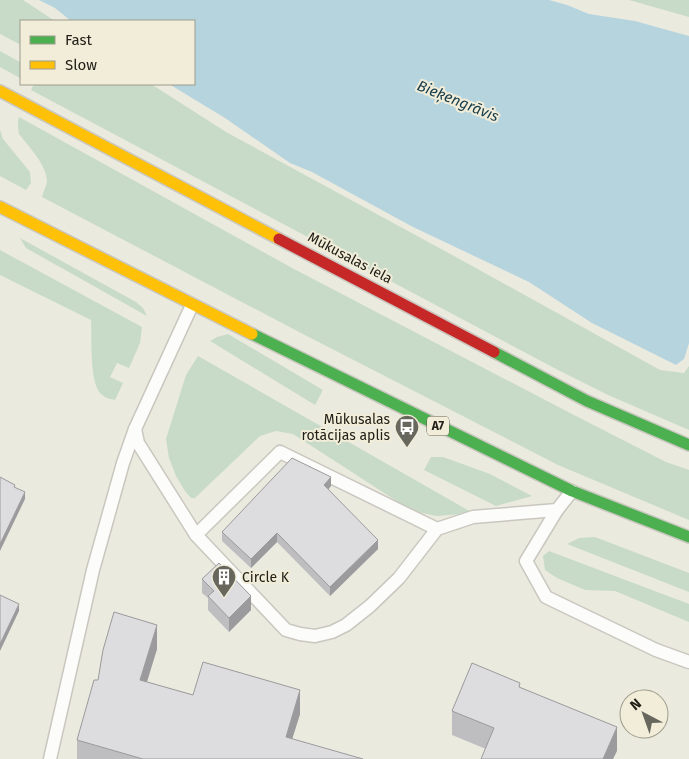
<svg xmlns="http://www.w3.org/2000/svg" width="689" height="759" font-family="'Fira Sans',sans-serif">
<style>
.green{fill:#c7dbc8}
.water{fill:#b6d4de}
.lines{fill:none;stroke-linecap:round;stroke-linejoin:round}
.lane-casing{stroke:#c9c7bf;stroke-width:15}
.fast-casing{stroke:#c9c7bf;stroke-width:14}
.slow-casing{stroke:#c9c7bf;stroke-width:14}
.jam-casing{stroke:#c9c7bf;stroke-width:14}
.lane{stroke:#fcfcfa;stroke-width:12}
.fast{stroke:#4caf50;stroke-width:11}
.slow{stroke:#ffc107;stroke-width:11}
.jam{stroke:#c62828;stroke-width:11}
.wall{fill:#bebdc0}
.shaded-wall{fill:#9b9a9c}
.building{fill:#dddcdf;stroke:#9b9a9c}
.labels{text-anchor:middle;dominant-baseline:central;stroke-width:4;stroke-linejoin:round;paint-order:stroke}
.shield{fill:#f1edd9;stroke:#605e53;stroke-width:1}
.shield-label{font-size:12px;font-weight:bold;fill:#222019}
.street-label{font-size:14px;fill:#222019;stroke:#f1edd9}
.poi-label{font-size:14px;fill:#222019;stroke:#f1edd9;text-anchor:end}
.water-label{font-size:15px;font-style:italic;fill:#163c4a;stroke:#f1edd9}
</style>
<rect width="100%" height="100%" fill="#ebeadf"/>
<!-- green -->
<g class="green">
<polygon points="0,0 23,0 55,21 21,21 21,45 0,34"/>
<polygon points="629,0 689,0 689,17"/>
<path d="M0,51L20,62C23,67 21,73 20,78L0,67Z"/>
<polygon points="34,84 151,84 226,132 465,262 660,370 684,373 689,366 689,430 608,395 558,370 31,90"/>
<path d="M19,117L294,269L572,414L666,462L689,470V520L558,465L299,332L42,197C43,192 46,187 47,182C47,165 29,147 19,134C18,128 17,123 19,117Z"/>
<polygon points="0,130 3,139 30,172 31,183 26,190 0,176"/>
<polygon points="20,238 136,302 143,308 147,316 26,248"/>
<path d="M0,250L142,327L140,343L129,368L117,363L110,377L123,383L115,400C110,399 105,398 101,394C89,383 92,336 91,320L0,275Z"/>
<polygon points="228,334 323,390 315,405 210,341 217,337"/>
<polygon points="198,356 473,513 437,516 412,511 293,434 276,431 260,436 195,498 191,498 185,491 176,476 169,458 166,439 186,375"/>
<polygon points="431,457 443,457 490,474 532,496 496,506 424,470"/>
<polygon points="595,537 689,573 689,592 567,544 579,538"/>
<polygon points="549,551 689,604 689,622 615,591 585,590 557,578 545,570 543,556"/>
</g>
<!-- water -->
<polygon class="water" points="39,0 549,0 567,5 589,14 635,21 689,36 689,343 684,359 676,365 592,323 529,282 413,227 312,172 290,163 225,118 169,84 194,84 194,21 71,21 55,8"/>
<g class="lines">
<defs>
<g id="lane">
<polyline points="135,429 138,443 196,535 286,630 300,634 315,636 332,632 346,625 370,606 399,578 437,529 473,517 557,510 572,491"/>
<polyline points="557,510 526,561 546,597 656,650 689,662"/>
<polyline points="196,535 280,452 437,529"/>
<polyline points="50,759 93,570 123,463 135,429 192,305"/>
</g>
<g id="fast">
<polyline points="252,334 572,491 689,537"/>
<polyline points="494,352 587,401 689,445"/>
</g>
<g id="slow">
<polyline points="0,91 279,239"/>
<polyline points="0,207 252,334"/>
</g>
<polyline id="jam" points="279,239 494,352"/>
</defs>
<!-- lane casing -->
<use href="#lane" class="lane-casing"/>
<!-- fast casing -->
<use href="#fast" class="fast-casing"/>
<!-- slow casing -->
<use href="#slow" class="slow-casing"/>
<!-- jam casing -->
<use href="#jam" class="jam-casing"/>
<!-- lane -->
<use href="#lane" class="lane"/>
<!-- fast -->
<use href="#fast" class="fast"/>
<!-- slow -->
<use href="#slow" class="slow"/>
<!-- jam -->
<use href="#jam" class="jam"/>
</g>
<!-- wall -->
<g class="wall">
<polygon points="331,486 328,490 378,549 330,596 277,542 251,568 222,541 222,532"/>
<polygon points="202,579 251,610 229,632 208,610 208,598 202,593"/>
<polygon points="157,649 147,682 193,695 300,714 292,739 363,759 77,759 77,740 98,680"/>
<polygon points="520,688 617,751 486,749 452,735 452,711"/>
</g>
<!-- shaded-wall -->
<g class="shaded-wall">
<polygon points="331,477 331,486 324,494 324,485"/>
<polygon points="25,492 25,499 0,551 0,544"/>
<polygon points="277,533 277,542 251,568 251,559"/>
<polygon points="378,540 378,549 330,596 330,587"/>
<polygon points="251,596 251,610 229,632 229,618"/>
<polygon points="19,604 19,611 0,651 0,644"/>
<polygon points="157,625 157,649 140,704 140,680"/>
<polygon points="300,690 300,714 286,759 286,737"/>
<polygon points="617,727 617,751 613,759 603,759"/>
</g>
<!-- building -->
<g class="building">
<polygon points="292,458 331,477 324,485 378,540 330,587 277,533 251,559 222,532"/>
<polygon points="0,477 15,485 14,487 25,492 0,544"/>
<polygon points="219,563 251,596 229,618 208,596 214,591 202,579"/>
<polygon points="0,595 19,604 0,644"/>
<polygon points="114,612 157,625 140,680 193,695 203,662 300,690 286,737 363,759 143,759 77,740 94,680 98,680 103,650"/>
<polygon points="472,663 520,683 519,687 617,727 603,759 481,759 494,728 452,711"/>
</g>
<!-- icons -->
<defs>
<symbol id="bus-pin" viewBox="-11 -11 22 30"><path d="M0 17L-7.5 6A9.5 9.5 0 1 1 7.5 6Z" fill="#68675e" stroke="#f1edd9"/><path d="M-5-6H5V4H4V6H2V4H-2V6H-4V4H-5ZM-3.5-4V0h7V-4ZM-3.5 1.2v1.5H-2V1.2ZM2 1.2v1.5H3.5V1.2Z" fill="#fff"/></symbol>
<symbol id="building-pin" viewBox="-11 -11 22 30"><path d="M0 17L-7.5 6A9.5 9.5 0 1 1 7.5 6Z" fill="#68675e" stroke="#f1edd9"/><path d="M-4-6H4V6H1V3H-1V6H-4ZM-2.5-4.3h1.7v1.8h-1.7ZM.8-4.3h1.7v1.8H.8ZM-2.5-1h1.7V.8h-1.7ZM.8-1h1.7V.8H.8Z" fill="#fff"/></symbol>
</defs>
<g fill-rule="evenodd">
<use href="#bus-pin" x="393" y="413" width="28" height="38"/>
<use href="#building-pin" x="210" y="563" width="28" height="38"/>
</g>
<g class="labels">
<!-- shield labels -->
<rect class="shield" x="427" y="416.5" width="22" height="19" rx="4"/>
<g class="shield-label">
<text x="438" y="426">A7</text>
</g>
<!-- street labels -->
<g class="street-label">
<text transform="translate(350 258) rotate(28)">Mūkusalas iela</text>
</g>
<!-- poi labels -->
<g class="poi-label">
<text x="390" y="419">Mūkusalas<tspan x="390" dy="16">rotācijas aplis</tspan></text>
<text x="242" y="577" text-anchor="start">Circle K</text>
</g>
<!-- water labels -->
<g class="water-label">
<text transform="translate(458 101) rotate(22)">Bieķengrāvis</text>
</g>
</g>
<!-- legend -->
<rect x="20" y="20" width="175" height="65" fill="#f1edd9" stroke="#9e9b8c"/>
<rect x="30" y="36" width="25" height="8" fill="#4caf50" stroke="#9e9b8c"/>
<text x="65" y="45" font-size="15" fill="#222019">Fast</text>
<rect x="30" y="61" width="25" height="8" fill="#ffc107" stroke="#9e9b8c"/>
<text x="65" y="70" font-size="15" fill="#222019">Slow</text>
<!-- north arrow -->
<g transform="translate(644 714) rotate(319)"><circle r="24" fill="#f1edd9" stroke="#9e9b8c"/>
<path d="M0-4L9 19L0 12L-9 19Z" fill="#68675e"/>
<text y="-8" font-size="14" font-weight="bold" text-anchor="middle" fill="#222019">N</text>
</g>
</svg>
